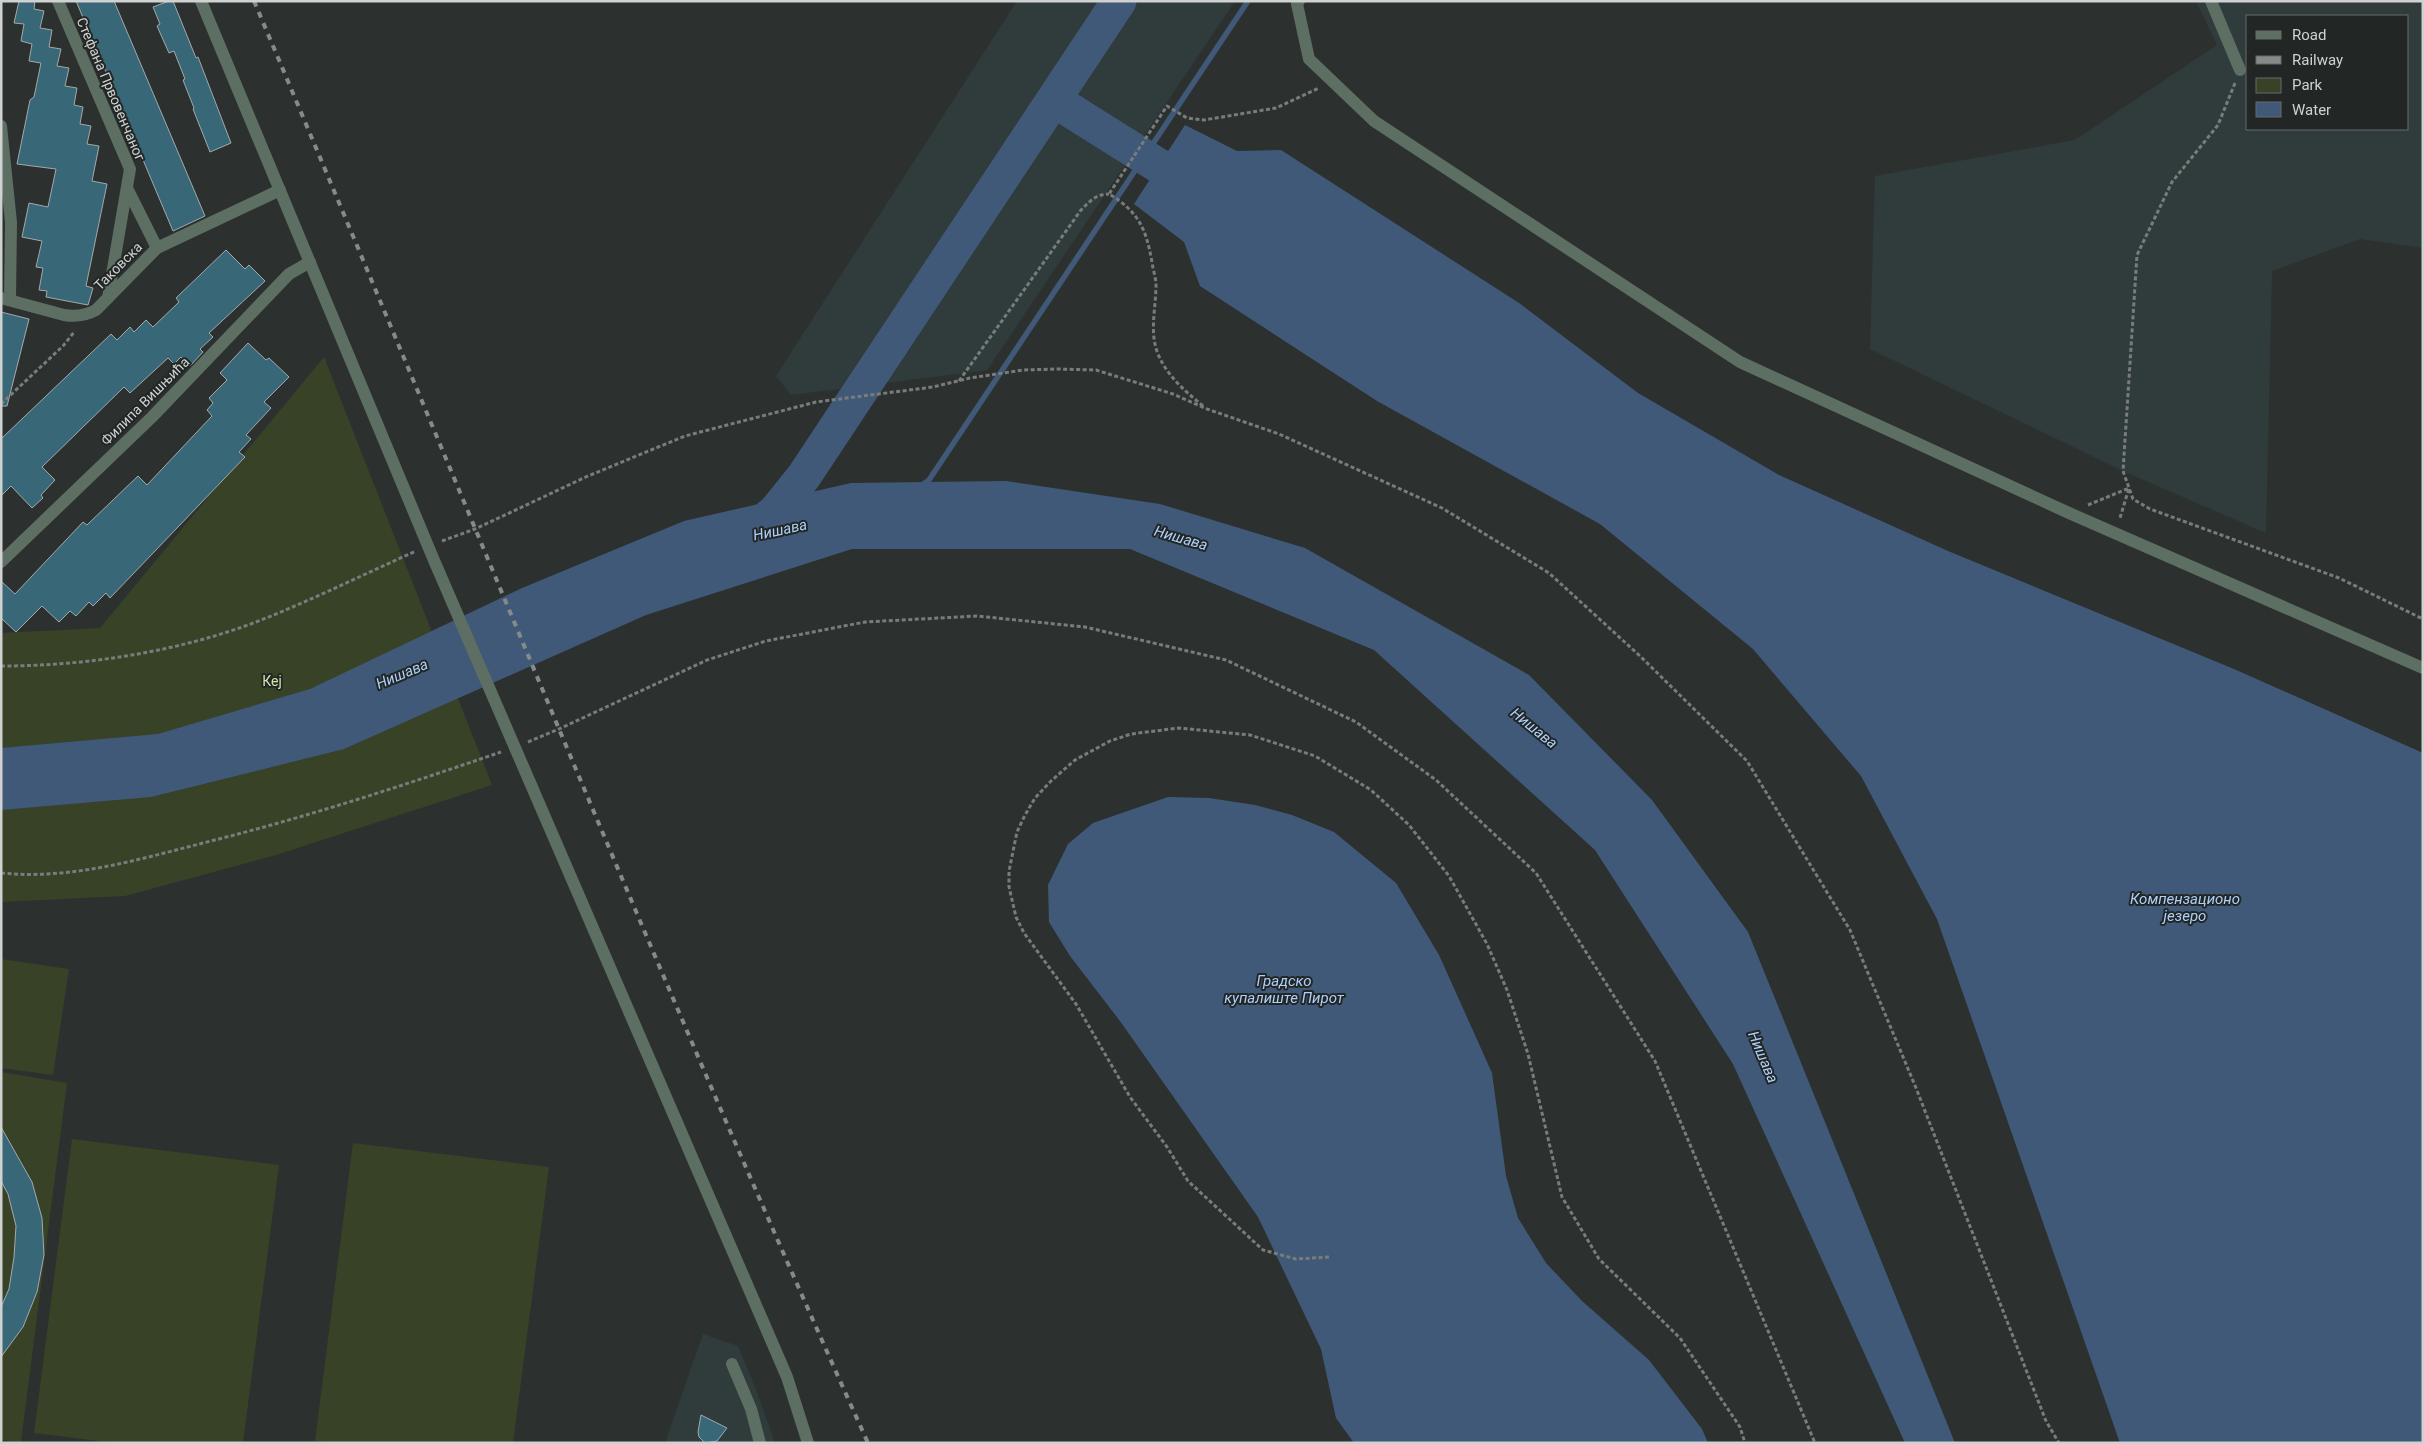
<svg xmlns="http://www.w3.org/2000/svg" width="2424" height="1444" font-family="Roboto,sans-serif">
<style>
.built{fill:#303c3b;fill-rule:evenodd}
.green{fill:#374227}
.water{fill:#415978}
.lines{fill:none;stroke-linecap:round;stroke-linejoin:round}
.stream{stroke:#415978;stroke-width:5.5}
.river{stroke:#415978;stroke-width:35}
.building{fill:#386777;stroke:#a4a9ab}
.path{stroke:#787c7b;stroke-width:3;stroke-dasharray:4 2.5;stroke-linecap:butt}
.minor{stroke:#5d6e63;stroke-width:12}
.rail{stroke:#868a89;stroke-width:4;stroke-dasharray:6 6;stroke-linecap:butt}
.labels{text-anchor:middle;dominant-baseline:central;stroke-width:4;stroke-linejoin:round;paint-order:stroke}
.street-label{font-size:14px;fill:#cfd2d1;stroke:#222726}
.park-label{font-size:14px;fill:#cee8a9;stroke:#222726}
.water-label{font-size:15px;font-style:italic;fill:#adcffa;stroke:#222726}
</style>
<rect width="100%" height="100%" fill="#2c3130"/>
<!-- built -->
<g class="built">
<polygon points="1017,1 1235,1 987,370 791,395 776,376"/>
<path d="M2196,1H2423V248L2360,239L2272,271L2266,533L2123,471L1870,349L1875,176L2075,140L2217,45ZM2248,16H2408V129H2248Z"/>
<polygon points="703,1334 738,1346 755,1387 775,1443 665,1443"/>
</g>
<!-- green -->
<g class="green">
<polygon points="324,357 492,785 276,855 125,896 1,902 1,633 100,628"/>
<polygon points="1,959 69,969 53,1075 1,1068"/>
<polygon points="1,1072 67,1083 21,1442 1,1440"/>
<polygon points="72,1139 279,1165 243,1443 115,1443 34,1433"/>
<polygon points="353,1143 549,1167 513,1443 331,1443 315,1441"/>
</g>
<!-- water -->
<g class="water">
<polygon points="1185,125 1237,151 1281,150 1519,303 1638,393 1779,475 1948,551 2234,669 2423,753 2423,1443 2120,1443 1937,919 1861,776 1753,649 1600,524 1377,401 1200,286 1184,242 1134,204"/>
<polygon points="1006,481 1160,504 1305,548 1529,675 1652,800 1748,932 1955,1443 1905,1443 1733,1064 1595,850 1374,650 1130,549 852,549 646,615 344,749 151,797 1,810 1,748 158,734 310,689 522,588 684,521 851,483"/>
<polygon points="1168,797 1209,798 1255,805 1292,815 1334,832 1396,883 1439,955 1492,1073 1506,1176 1518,1218 1546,1263 1582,1301 1649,1360 1702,1429 1708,1443 1354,1443 1336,1418 1321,1349 1258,1217 1120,1021 1070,956 1049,922 1048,885 1068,844 1093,823"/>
</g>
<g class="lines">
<!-- stream -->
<polyline class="stream" points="921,486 929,480 1248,1"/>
<!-- river -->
<g class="river">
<polyline points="1054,100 1159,166"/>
<polyline points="753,530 776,511 804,476 1119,1"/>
</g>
</g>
<!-- building -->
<g class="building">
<polygon points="19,1 35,1 34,9 44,11 40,28 52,30 49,47 61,49 57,66 69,68 65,86 77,88 74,105 83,107 80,124 91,126 87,144 99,146 92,181 107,184 86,286 93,288 88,305 46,297 47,291 39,290 43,268 36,267 42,241 22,237 29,203 48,207 56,169 17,164 30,100 34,97 41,63 29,61 32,44 21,41 24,24 14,23"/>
<polygon points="76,1 114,1 205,216 173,231"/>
<polygon points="169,1 173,1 196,58 198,57 231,143 210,152 193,109 194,108 183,80 185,79 174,51 169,53 157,26 160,24 153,7"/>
<polygon points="226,250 245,269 249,265 265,281 209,333 213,337 200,349 203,352 190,366 181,357 174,364 168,358 130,393 124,387 42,467 55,480 41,495 43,498 32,508 11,486 1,496 1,439 111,334 117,340 130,327 134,332 146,320 153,327 179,302 176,298"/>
<polygon points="1,312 29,319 7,406 1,406"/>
<polygon points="248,343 266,360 269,358 289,377 264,402 271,408 246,435 251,439 239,452 245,457 110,598 106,593 93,606 89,602 76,616 70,611 59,622 42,606 16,632 1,618 1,581 15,594 83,522 87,525 138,476 147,485 212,416 207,410 213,403 209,398 227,380 220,373"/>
<polygon points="1,1127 32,1182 42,1218 44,1255 37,1292 23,1327 1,1357 1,1307 9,1289 14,1257 16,1226 8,1194 1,1181"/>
<polygon points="701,1415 727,1428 717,1441 705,1443 699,1437 698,1432"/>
</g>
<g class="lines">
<!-- path -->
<g class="path">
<polyline points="2235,83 2218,125 2172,182 2137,255 2123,471 2133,499 2150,509 2339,578 2423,619"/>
<path d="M959,381L1081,210C1090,201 1096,194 1109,194"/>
<polyline points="1,404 63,346 75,331"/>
<path d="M1203,406C1185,391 1167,376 1158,354C1149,332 1156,308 1156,285C1156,278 1153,270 1152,262C1146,229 1139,212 1109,194L1167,106L1187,118L1204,120L1276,108L1319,88"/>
<polyline points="2088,505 2129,488 2120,518"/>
<polyline points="442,541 475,529 588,476 685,436 816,402 933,387 970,378 1023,370 1058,369 1096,370 1173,394 1207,409 1279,434 1442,508 1549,573 1640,656 1747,761 1850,930 1916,1088 2046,1421 2059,1443"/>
<path d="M1,666C83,666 170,653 248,625C304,604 360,576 416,551"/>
<polyline points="528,742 559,729 707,660 766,641 865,622 977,616 1085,627 1226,660 1356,722 1436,780 1536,873 1655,1061 1815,1443"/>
<path d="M1,873C70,880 137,860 203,843C304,818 402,786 501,752"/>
<polyline points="1329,1257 1296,1259 1263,1250 1188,1181 1167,1147 1130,1097 1076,1004 1024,933 1016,917 1009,887 1009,871 1017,832 1025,815 1035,798 1051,781 1075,760 1110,741 1131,734 1179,728 1250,735 1315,756 1371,790 1409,825 1449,876 1487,944 1507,990 1528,1054 1562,1197 1599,1259 1680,1338 1740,1427 1745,1443"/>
</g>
<!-- minor -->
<g class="minor">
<polyline points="58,1 130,169 108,298"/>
<polyline points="201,1 433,558 787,1377 808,1443"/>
<polyline points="1299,1 1297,4 1309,59 1374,121 1740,362 2069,513 2423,668"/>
<polyline points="2211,1 2240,70"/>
<polyline points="1,126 11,222 10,300"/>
<polyline points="128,190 157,248"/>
<path d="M1,298L64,315C76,317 85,316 96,310L157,248L280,190"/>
<polyline points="1,562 152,417 289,274 310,262"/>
<polyline points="732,1364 751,1409 760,1443"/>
</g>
<!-- rail -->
<path class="rail" d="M254,1C458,482 653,967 868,1443"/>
</g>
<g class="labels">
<!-- street labels -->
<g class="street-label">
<text transform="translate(111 89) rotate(67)">Стефана Првовенчаног</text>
<text transform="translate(118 266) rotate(-45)">Таковска</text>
<text transform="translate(145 401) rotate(-45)">Филипа Вишњића</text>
</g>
<!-- park labels -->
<g class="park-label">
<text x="272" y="681">Кеј</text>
</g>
<!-- water labels -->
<g class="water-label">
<text transform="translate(780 530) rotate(-12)">Нишава</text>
<text transform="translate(1181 538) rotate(16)">Нишава</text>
<text transform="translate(402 674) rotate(-23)">Нишава</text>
<text transform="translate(1534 728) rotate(39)">Нишава</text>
<text x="2185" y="899">Компензационо<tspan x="2185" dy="17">језеро</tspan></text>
<text x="1284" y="981">Градско<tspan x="1284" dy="17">купалиште Пирот</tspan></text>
<text transform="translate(1763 1057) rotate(67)">Нишава</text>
</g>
</g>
<!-- border -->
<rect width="2424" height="1444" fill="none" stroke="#cfd2d1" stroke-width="5"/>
<!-- legend -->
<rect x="2246" y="15" width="162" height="115" fill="#222726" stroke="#676b6a"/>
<rect x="2256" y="31" width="25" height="8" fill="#5d6e63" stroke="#676b6a"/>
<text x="2292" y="40" font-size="15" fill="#cfd2d1">Road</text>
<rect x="2256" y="56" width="25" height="8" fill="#868a89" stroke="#676b6a"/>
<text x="2292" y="65" font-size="15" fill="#cfd2d1">Railway</text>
<rect x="2256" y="78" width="25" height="15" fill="#374227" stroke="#676b6a"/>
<text x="2292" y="90" font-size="15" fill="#cfd2d1">Park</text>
<rect x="2256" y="102" width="25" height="15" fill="#415978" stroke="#676b6a"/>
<text x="2292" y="115" font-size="15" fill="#cfd2d1">Water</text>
</svg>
